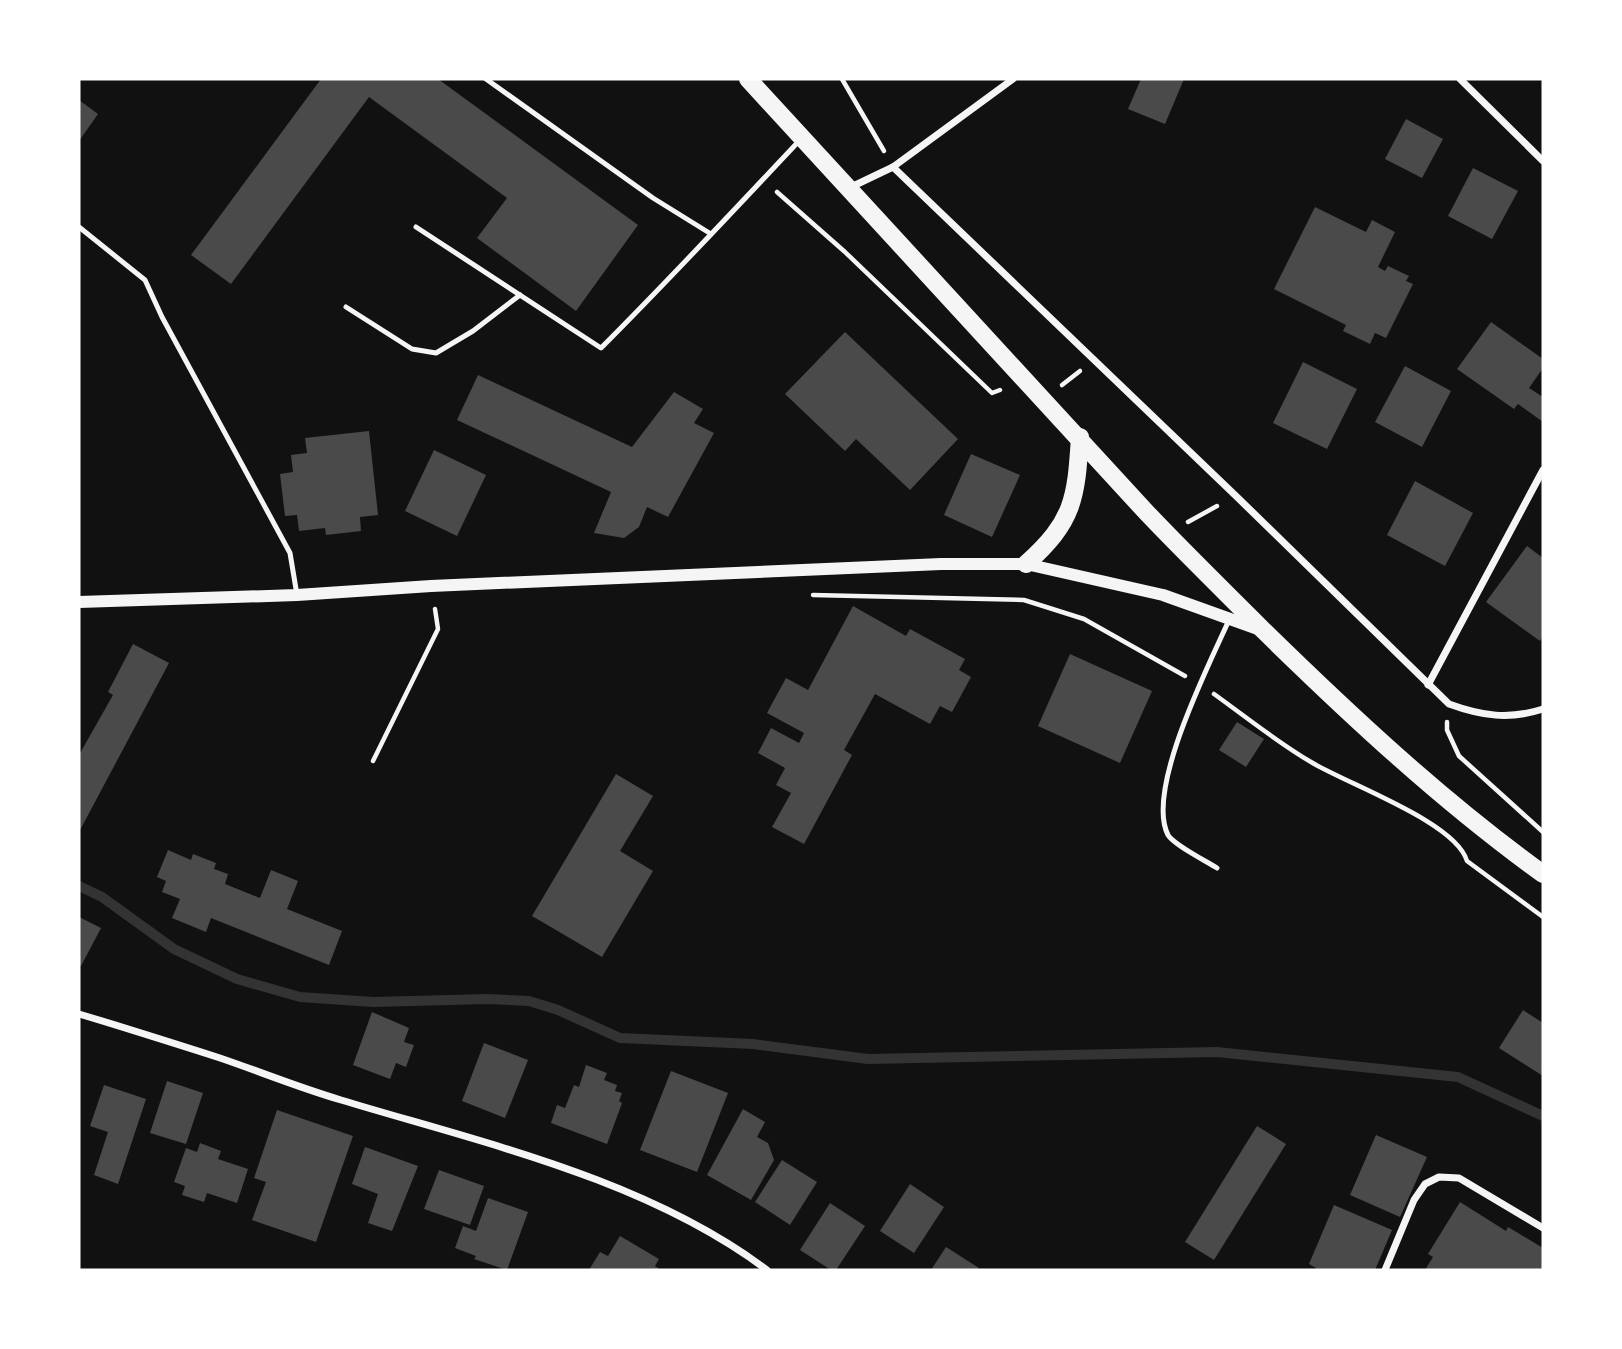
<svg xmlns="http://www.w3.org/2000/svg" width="1622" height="1349" font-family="Montserrat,sans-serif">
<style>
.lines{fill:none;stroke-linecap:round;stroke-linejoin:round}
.stream{stroke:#333;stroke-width:10}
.building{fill:#4a4a4a}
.path{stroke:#f5f5f5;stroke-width:4.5}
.service{stroke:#f5f5f5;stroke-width:5}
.minor{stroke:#f5f5f5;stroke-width:7}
.tertiary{stroke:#f5f5f5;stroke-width:12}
.primary{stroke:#f5f5f5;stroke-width:18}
</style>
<rect width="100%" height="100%" fill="#111"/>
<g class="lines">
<!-- stream -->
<polyline class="stream" points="79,886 102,897 174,949 237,979 300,997 373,1002 487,999 529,1001 558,1010 620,1038 753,1044 868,1059 1217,1052 1458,1077 1543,1116"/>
</g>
<!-- building -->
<g class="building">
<polygon points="321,79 438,79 638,225 576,311 477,238 507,198 369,97 231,284 191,255"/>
<polygon points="1141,79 1184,79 1165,124 1128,109"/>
<polygon points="79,100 98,114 79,141"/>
<polygon points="1406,119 1443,139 1422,178 1385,159"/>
<polygon points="1473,168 1518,191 1492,239 1448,216"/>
<polygon points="1315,207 1366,232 1372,220 1395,232 1378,267 1385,271 1388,266 1409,276 1406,281 1413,284 1386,338 1375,333 1370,344 1343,331 1346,325 1274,289"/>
<polygon points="1491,322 1543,359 1543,368 1529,388 1543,397 1543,422 1518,404 1514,409 1457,369"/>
<polygon points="845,332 958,439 910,490 856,439 845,451 785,394"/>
<polygon points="1303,362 1357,389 1327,449 1273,423"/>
<polygon points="1405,366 1451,391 1422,447 1375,422"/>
<polygon points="478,375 632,447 674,392 703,409 694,423 714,433 668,517 647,507 639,527 624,538 594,533 611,492 457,420"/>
<polygon points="369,431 378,515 360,517 361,531 326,535 325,528 299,531 297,515 285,516 280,474 293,472 291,455 307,453 305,438"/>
<polygon points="434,450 486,475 457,536 405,511"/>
<polygon points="971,454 1020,475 992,537 944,515"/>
<polygon points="1415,481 1473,513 1445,566 1387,535"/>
<polygon points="1527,546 1543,558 1543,636 1540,641 1486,602"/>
<polygon points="853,606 906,636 910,629 965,659 959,670 971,677 952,712 940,706 930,724 875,694 844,750 852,755 804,844 772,827 791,793 776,785 785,768 758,753 771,728 799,743 804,733 767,713 786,678 808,690"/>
<polygon points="133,644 169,663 79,832 79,755 113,695 108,692"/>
<polygon points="1070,654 1152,691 1120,763 1038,726"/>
<polygon points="1237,722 1264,739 1246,767 1219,750"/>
<polygon points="616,774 653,796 620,851 653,871 602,957 532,916"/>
<polygon points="168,850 191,860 193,854 216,863 214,869 228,874 225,884 260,898 271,870 298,881 287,909 342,931 329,965 211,918 206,932 172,918 180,899 162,892 166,881 157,877"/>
<polygon points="79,917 101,928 81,966 79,965"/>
<polygon points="1523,1010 1543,1023 1543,1076 1499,1048"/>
<polygon points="372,1012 409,1028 404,1042 414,1045 406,1067 396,1063 390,1079 353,1065"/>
<polygon points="484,1043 528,1060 505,1118 462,1101"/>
<polygon points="586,1065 607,1073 604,1080 617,1085 615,1091 622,1093 619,1101 622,1103 607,1144 551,1123 557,1105 565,1108 574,1085 579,1087"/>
<polygon points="671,1071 728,1093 697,1172 640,1150"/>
<polygon points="167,1081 203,1093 186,1144 150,1133"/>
<polygon points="104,1085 146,1099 118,1184 94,1175 108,1132 90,1126"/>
<polygon points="743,1109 765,1122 757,1137 768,1143 774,1160 751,1200 707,1175"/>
<polygon points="277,1110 353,1136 316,1242 252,1220 266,1182 254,1178"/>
<polygon points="1257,1126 1286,1144 1214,1260 1185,1242"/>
<polygon points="1376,1135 1427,1157 1400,1217 1350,1195"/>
<polygon points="200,1143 221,1151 218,1159 248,1169 237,1203 207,1193 204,1202 182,1195 185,1186 174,1182 186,1148 197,1152"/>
<polygon points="365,1147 418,1166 392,1231 368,1223 378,1194 352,1184"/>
<polygon points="782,1160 817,1182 790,1225 755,1202"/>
<polygon points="439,1170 484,1186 470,1225 424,1209"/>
<polygon points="910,1184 944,1207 914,1253 880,1231"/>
<polygon points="488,1198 528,1212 507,1270 474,1259 476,1256 455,1248 463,1226 476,1231"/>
<polygon points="1460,1202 1506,1231 1508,1227 1543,1248 1543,1270 1425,1270 1433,1257 1428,1254"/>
<polygon points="830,1203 865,1226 836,1270 831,1270 800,1250"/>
<polygon points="1334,1205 1392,1230 1375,1270 1315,1270 1316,1268 1309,1264"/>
<polygon points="620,1236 659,1259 655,1266 661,1270 589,1270 600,1252 608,1256"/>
<polygon points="946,1247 979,1268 977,1270 931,1270"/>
</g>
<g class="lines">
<!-- path -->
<g class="path">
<polyline points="842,79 884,151"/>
<polyline points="777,192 845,252 992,393 1000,390"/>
<polyline points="1062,385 1080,371"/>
<polyline points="1188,522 1217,506"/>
<polyline points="813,595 1024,600 1084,619 1185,676"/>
<path d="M1214,694C1246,717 1277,742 1311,762C1347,784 1456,822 1467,861L1543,917"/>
<polyline points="1447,722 1447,730 1459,756 1543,832"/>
<polyline points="373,761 438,629 435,609"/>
</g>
<!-- service -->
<g class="service">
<polyline points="486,79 653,198 711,234"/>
<polyline points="79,227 145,280 162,317 290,553 297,595"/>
<path d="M416,227L601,348C669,280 734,210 800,140"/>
<polyline points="346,307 412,349 436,353 473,331 520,295"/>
<path d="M1217,868C1206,861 1174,845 1168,835C1145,790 1209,665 1229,620"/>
</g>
<!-- minor -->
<g class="minor">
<polyline points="1460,79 1543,161"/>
<path d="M893,167L1236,496L1449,704C1482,716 1509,720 1543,709"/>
<polyline points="849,188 893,167 1013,79"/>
<polyline points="1428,685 1543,470"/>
<path d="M79,1014C126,1028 173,1043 220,1058C261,1072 300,1088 341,1100C483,1143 646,1179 767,1270"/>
<polyline points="1385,1270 1414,1200 1425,1184 1439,1177 1459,1178 1543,1228"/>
</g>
<!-- tertiary -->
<polyline class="tertiary" points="79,602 297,595 431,586 941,564 1026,564 1163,595 1258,629"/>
<!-- primary -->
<g class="primary">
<path d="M748,79L1147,513C1185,553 1224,591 1263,630C1352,717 1442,801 1543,874"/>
<path d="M1026,564C1074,521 1076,499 1080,437"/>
</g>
</g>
<!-- border -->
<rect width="1622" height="1349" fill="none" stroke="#ffffff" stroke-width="161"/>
</svg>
